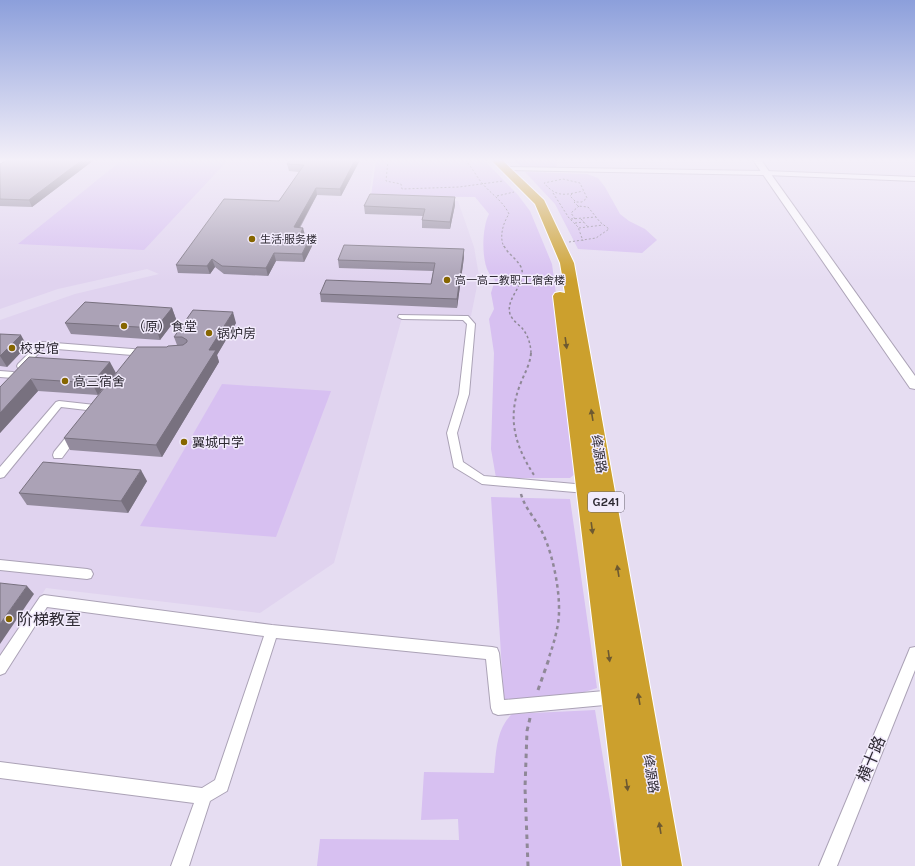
<svg xmlns="http://www.w3.org/2000/svg" width="915" height="866" font-family="Karla,'Noto Sans SC',sans-serif">
<style>
.built{fill:#e0d3ef}
.green{fill:#d7c0f1}
.lines{fill:none;stroke-linecap:round;stroke-linejoin:round}
.street-casing{stroke:#aba2b6;stroke-width:2}
.secondary-casing{stroke:#aba2b6;stroke-width:2}
.highway-casing{stroke:#fff;stroke-width:2}
.path-far4{stroke:#8f8897;stroke-width:1;stroke-dasharray:2 2;stroke-linecap:butt}
.path-far3{stroke:#8f8897;stroke-width:1.5;stroke-dasharray:2.5 2.5;stroke-linecap:butt}
.path-far2{stroke:#8f8897;stroke-width:2;stroke-dasharray:3 3;stroke-linecap:butt}
.path-far1{stroke:#8f8897;stroke-width:2.5;stroke-dasharray:3.5 3.5;stroke-linecap:butt}
.path{stroke:#8f8897;stroke-width:3;stroke-dasharray:4.5 4.5;stroke-linecap:butt}
.street{fill:#fff;fill-rule:evenodd}
.secondary{fill:#fff;fill-rule:evenodd}
.highway{fill:#cca02d;fill-rule:evenodd}
.wall{fill:#938b9d}
.shaded-wall{fill:#78717f}
.building{fill:#aba2b6;stroke:#78717f}
.oneway{fill:#6d5931}
.poi-dot{fill:#866600;stroke:#f2ebfc;stroke-width:1.5}
.labels{text-anchor:middle;dominant-baseline:central;stroke-width:3;stroke-linejoin:round;paint-order:stroke}
.far-poi-label{font-size:11px;fill:#2e2a33;stroke:#f2ebfc;text-anchor:start}
.shield{fill:#f2ebfc;stroke:#69646f;stroke-width:1}
.shield-label{font-size:12px;font-weight:bold;fill:#2e2a33}
.poi-label{font-size:13px;fill:#2e2a33;stroke:#f2ebfc;text-anchor:start}
.street-label{font-size:13px;fill:#2e2a33;stroke:#f2ebfc}
.near-poi-label{font-size:16px;fill:#2e2a33;stroke:#f2ebfc;text-anchor:start}
.near-street-label{font-size:16px;fill:#2e2a33;stroke:#f2ebfc}
</style>
<rect width="100%" height="100%" fill="#e6ddf2"/>
<!-- built -->
<polygon class="built" points="5,160 374,160 369,197 458,201 474,247 479,276 471,316 403,314 334,563 260,613 46,588 0,659 0,320 75,294 159,274 147,269 58,289 0,309 0,163"/>
<!-- green -->
<g class="green">
<polygon points="122,160 228,160 144,250 18,244"/>
<path d="M376,160H484L518,195L530,211L552,264L562,339L576,473L570,478H496L491,449L494,353L489,319L494,309L491,293L495,280C493,278 490,276 489,273C481,260 482,227 489,214L475,197L371,196Z"/>
<polygon points="513,160 556,160 557,167 522,167"/>
<polygon points="525,172 587,174 598,178 605,187 620,214 629,221 645,229 657,240 642,253 578,249 555,204"/>
<polygon points="222,384 331,391 276,537 140,526"/>
<polygon points="491,497 570,499 597,688 572,696 504,701"/>
<path d="M595,710L621,866H317L320,839L459,840L458,819L421,820L424,772L494,773C496,753 496,729 512,714Z"/>
</g>
<g class="lines">
<defs>
<g id="street">
<polygon points="505,167 766,171 915,177 915,181 766,175 503,170 502,169"/>
<polygon points="399,315 465,316 468,316 475,324 469,394 457,433 463,462 484,476 586,485 590,486 591,489 590,492 586,493 482,484 454,467 447,433 459,394 467,324 463,320 402,319 398,317"/>
<polygon points="42,342 145,350 149,353 145,356 44,348 24,368 18,368 17,366 18,364 39,343"/>
<polygon points="0,371 13,372 18,375 13,378 0,377"/>
<polygon points="59,401 95,405 100,408 95,411 61,407 4,477 0,478 0,467 56,402"/>
<polygon points="75,430 80,433 79,435 62,458 54,458 53,455 54,452 71,431"/>
<polygon points="0,560 87,569 91,570 93,574 91,578 87,579 0,570"/>
<polygon points="44,595 272,625 492,647 497,648 499,653 504,700 615,690 620,692 622,697 620,702 615,704 498,715 493,713 491,708 486,659 276,638 227,791 210,801 189,866 171,866 194,803 0,778 0,762 202,788 215,780 264,636 47,607 5,673 0,675 0,656 40,597"/>
<polygon points="915,647 915,670 837,866 819,866 908,653 910,648"/>
</g>
<g id="secondary">
<polygon points="0,160 7,160 0,164"/>
<polygon points="753,160 761,160 915,376 915,389 910,388"/>
</g>
<polygon id="highway" points="491,160 502,160 544,200 574,263 682,866 622,866 553,296 555,293 560,292 565,293 560,263 535,204"/>
</defs>
<!-- street casing -->
<use href="#street" class="street-casing"/>
<!-- secondary casing -->
<use href="#secondary" class="secondary-casing"/>
<!-- highway casing -->
<use href="#highway" class="highway-casing"/>
<!-- path-far4 -->
<g class="path-far4">
<polyline points="388,160 386,181 401,184 402,189 459,187 503,181"/>
<path d="M465,160C472,167 476,176 482,183C491,194 503,201 509,214C503,223 499,237 504,247"/>
<polyline points="553,193 569,218 578,227 583,241"/>
<polyline points="572,194 570,196 576,202"/>
<polyline points="497,196 514,192"/>
<polyline points="571,219 596,217"/>
<polyline points="575,219 571,213 579,206"/>
<polyline points="581,219 588,227"/>
<polyline points="575,223 584,222"/>
<polyline points="579,228 603,225"/>
<path d="M569,242L596,238L609,229L600,222L588,207L578,206L574,202H582L587,198L580,183L563,179L544,183C557,198 565,195 583,191"/>
</g>
<!-- path-far3 -->
<path class="path-far3" d="M504,246C508,254 517,259 521,267C528,284 505,297 510,314C512,320 518,324 522,328C528,335 531,345 531,354"/>
<!-- path-far2 -->
<path class="path-far2" d="M531,353C530,365 524,374 520,385C507,418 515,446 534,475"/>
<!-- path-far1 -->
<path class="path-far1" d="M521,494C525,509 537,520 543,534C554,557 562,599 558,624C556,635 553,646 549,657"/>
<!-- path -->
<g class="path">
<polyline points="538,690 550,656"/>
<polyline points="528,866 525,788 527,731 530,718"/>
</g>
<!-- street -->
<use href="#street" class="street"/>
<!-- secondary -->
<use href="#secondary" class="secondary"/>
<!-- highway -->
<use href="#highway" class="highway"/>
</g>
<!-- wall -->
<g class="wall">
<polygon points="94,160 32,207 0,206 0,164"/>
<polygon points="360,160 341,196 317,195 300,228 305,235 303,238 310,238 312,246 304,262 276,261 268,276 224,274 215,267 210,274 178,273 176,265 279,201 299,172 289,171 287,164"/>
<polygon points="455,197 455,205 450,229 422,228 422,220 423,216 365,214 364,206"/>
<polygon points="464,249 464,257 457,308 321,302 320,294 431,284 433,271 339,268 338,260"/>
<polygon points="172,308 176,319 160,340 71,334 65,323"/>
<polygon points="236,323 217,355 219,362 162,457 70,450 64,438 167,347 177,345 174,337"/>
<polygon points="0,334 27,346 7,367 0,366"/>
<polygon points="110,362 98,395 38,391 0,433 0,387"/>
<polygon points="147,481 128,513 27,505 19,493"/>
</g>
<!-- shaded-wall -->
<g class="shaded-wall">
<polygon points="82,160 94,160 32,207 29,200"/>
<polygon points="355,160 360,160 341,196 340,189"/>
<polygon points="316,188 317,195 295,235 294,227"/>
<polygon points="455,197 455,205 450,229 450,222"/>
<polygon points="303,228 305,235 299,246 298,238"/>
<polygon points="310,238 312,246 304,262 302,254"/>
<polygon points="464,249 464,257 457,308 457,299"/>
<polygon points="274,253 276,261 268,276 266,268"/>
<polygon points="212,259 215,267 210,274 207,266"/>
<polygon points="172,308 176,319 160,340 156,328"/>
<polygon points="233,312 236,323 217,355 219,362 162,457 156,445 209,350"/>
<polygon points="21,335 27,346 7,367 0,356"/>
<polygon points="110,362 116,373 98,395 92,383"/>
<polygon points="31,379 38,391 0,433 0,413"/>
<polygon points="141,470 147,481 128,513 121,501"/>
<polygon points="27,586 34,594 0,644 0,624"/>
</g>
<!-- building -->
<g class="building">
<polygon points="7,160 82,160 29,200 0,199 0,164"/>
<polygon points="290,160 355,160 340,189 316,188 294,227 303,228 298,238 310,238 302,254 274,253 266,268 222,266 212,259 207,266 176,265 224,199 279,201 304,165 287,164"/>
<polygon points="370,194 455,197 450,222 422,220 425,209 364,206"/>
<polygon points="344,245 464,249 457,299 320,294 326,280 431,284 435,263 338,260"/>
<polygon points="85,302 172,308 156,328 65,323"/>
<polygon points="193,310 233,312 209,350 216,350 156,445 64,438 137,347 167,347 168,346 183,345 187,342 187,340 182,337 174,337"/>
<polygon points="0,334 21,335 0,356"/>
<polygon points="29,357 110,362 92,383 31,379 0,413 0,387"/>
<polygon points="43,462 141,470 121,501 19,493"/>
<polygon points="0,583 27,586 0,624"/>
</g>
<!-- one-way arrows -->
<defs><path id="oneway-solid" d="M-6-.8H1V-3.2L6.5 0L1 3.2V.8H-6Z"/></defs>
<g class="oneway">
<use href="#oneway-solid" transform="translate(566 343) rotate(82)"/>
<use href="#oneway-solid" transform="translate(592 415) rotate(-99)"/>
<use href="#oneway-solid" transform="translate(592 528) rotate(82)"/>
<use href="#oneway-solid" transform="translate(618 571) rotate(-99)"/>
<use href="#oneway-solid" transform="translate(609 656) rotate(82)"/>
<use href="#oneway-solid" transform="translate(639 699) rotate(-99)"/>
<use href="#oneway-solid" transform="translate(627 785) rotate(82)"/>
<use href="#oneway-solid" transform="translate(660 828) rotate(-99)"/>
</g>
<!-- sky -->
<linearGradient id="sky" x2="0" y2="1"><stop stop-color="#8c9fdb"/><stop offset="0.57" stop-color="#f4f0f9"/><stop offset="1" stop-color="#f4f0f9" stop-opacity="0"/></linearGradient>
<rect width="915" height="281" fill="url(#sky)"/>
<!-- markers -->
<g class="poi-dot">
<circle cx="252" cy="239" r="4"/>
<circle cx="447" cy="280" r="4"/>
<circle cx="124" cy="326" r="4"/>
<circle cx="209" cy="333" r="4"/>
<circle cx="12" cy="348" r="4"/>
<circle cx="65" cy="381" r="4"/>
<circle cx="184" cy="442" r="4"/>
<circle cx="9" cy="619" r="4"/>
</g>
<g class="labels">
<!-- far-poi labels -->
<g class="far-poi-label">
<text x="260" y="239">生活·服务楼</text>
<text x="455" y="280">高一高二教职工宿舍楼</text>
</g>
<!-- shield labels -->
<rect class="shield" x="588" y="492" width="36" height="20" rx="3"/>
<g class="shield-label">
<text x="606" y="502">G241</text>
</g>
<!-- poi labels -->
<g class="poi-label">
<text x="132" y="326">（原）食堂</text>
<text x="217" y="333">锅炉房</text>
<text x="20" y="348">校史馆</text>
<text x="73" y="381">高三宿舍</text>
<text x="192" y="442">翼城中学</text>
</g>
<!-- street labels -->
<g class="street-label">
<text transform="translate(599 454) rotate(81)">绛源路</text>
<text transform="translate(651 774) rotate(81)">绛源路</text>
</g>
<!-- near-poi labels -->
<g class="near-poi-label">
<text x="17" y="619">阶梯教室</text>
</g>
<!-- near-street labels -->
<g class="near-street-label">
<text transform="translate(871 759) rotate(-67)">横十路</text>
</g>
</g>
</svg>
